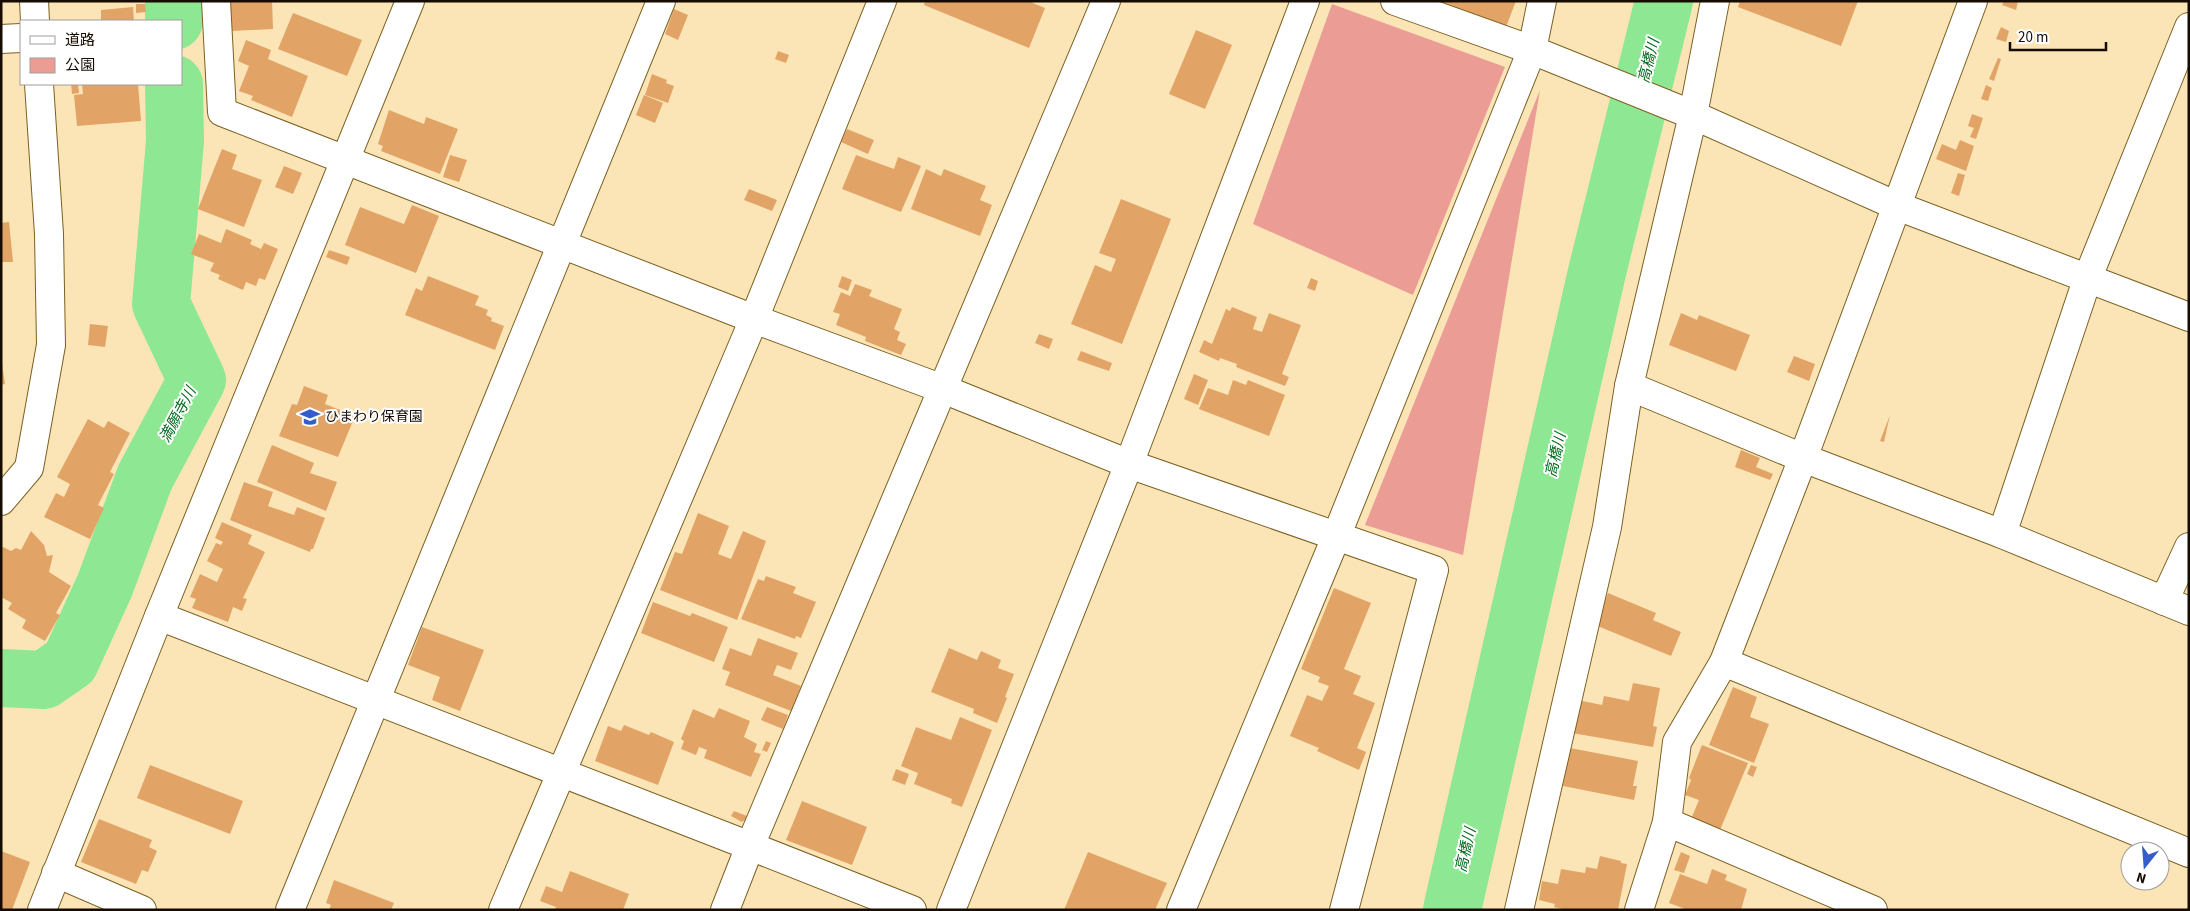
<svg xmlns="http://www.w3.org/2000/svg" width="2190" height="911" font-family="'Source Sans 3','Noto Sans JP',sans-serif">
<style>
.green{fill:#eb9d95}
.lines{fill:none;stroke-linecap:round;stroke-linejoin:round}
.river{stroke:#8ee893;stroke-width:58}
.building{fill:#e2a466}
.minor-casing{stroke:#7b6021;stroke-width:30}
.minor{stroke:#fff;stroke-width:28}
.labels{text-anchor:middle;dominant-baseline:central;stroke-width:4;stroke-linejoin:round;paint-order:stroke}
.poi-label{font-size:14px;fill:#160b00;stroke:#fff;text-anchor:start}
.water-label{font-size:15px;font-style:italic;fill:#056b1e;stroke:#fff}
</style>
<rect width="100%" height="100%" fill="#fbe5b6"/>
<!-- green -->
<g class="green">
<polygon points="1332,4 1505,67 1413,295 1253,224"/>
<polygon points="1540,90 1463,555 1365,525"/>
</g>
<g class="lines">
<!-- river -->
<g class="river">
<polyline points="174,1 174,21"/>
<polyline points="1,678 44,680 70,662 105,585 145,477 197,380 161,304 175,141 174,84"/>
<polyline points="1452,910 1597,272 1664,1"/>
</g>
</g>
<!-- building -->
<g class="building">
<polygon points="230,1 272,1 273,29 231,31"/>
<polygon points="925,1 1028,1 1045,8 1029,48 924,5"/>
<polygon points="1440,1 1516,1 1506,27"/>
<polygon points="1740,1 1858,1 1841,46 1738,7"/>
<polygon points="2004,1 2018,1 2016,10 2002,5"/>
<polygon points="136,4 145,4 146,12 136,13"/>
<polygon points="133,7 134,21 101,21 101,10"/>
<polygon points="674,9 688,15 678,40 665,34"/>
<polygon points="293,13 362,40 347,76 278,49"/>
<polygon points="2001,27 2009,31 2006,42 1996,39"/>
<polygon points="1196,30 1232,45 1205,109 1169,94"/>
<polygon points="246,40 271,50 268,59 308,76 292,117 251,100 253,96 239,91 249,66 238,61"/>
<polygon points="778,51 789,55 786,63 775,59"/>
<polygon points="1998,58 2001,59 1994,81 1989,79"/>
<polygon points="652,74 667,80 666,83 674,86 668,103 645,95"/>
<polygon points="71,84 78,84 79,93 72,94"/>
<polygon points="82,84 138,84 141,121 77,126 74,95 83,94"/>
<polygon points="1986,85 1992,88 1988,101 1981,99"/>
<polygon points="644,95 663,103 655,123 636,115"/>
<polygon points="389,110 424,124 426,117 458,129 440,174 381,151 383,146 378,144"/>
<polygon points="1972,114 1983,118 1976,139 1970,137 1974,128 1968,126"/>
<polygon points="847,129 874,140 868,154 841,142"/>
<polygon points="1960,140 1974,146 1966,171 1936,159 1942,144 1956,150"/>
<polygon points="222,149 237,155 232,169 262,180 244,227 198,209"/>
<polygon points="450,155 467,160 459,182 443,177"/>
<polygon points="856,155 894,169 898,157 921,166 901,212 842,189"/>
<polygon points="284,166 302,173 293,194 275,187"/>
<polygon points="926,169 941,176 944,169 986,186 980,200 992,205 980,236 911,209"/>
<polygon points="1958,173 1965,175 1959,196 1951,193"/>
<polygon points="749,189 777,200 772,211 744,200"/>
<polygon points="1121,199 1171,219 1122,344 1071,324 1095,265 1111,272 1116,259 1099,253"/>
<polygon points="412,205 439,216 416,273 345,245 360,207 404,224"/>
<polygon points="9,222 13,262 1,262 1,223"/>
<polygon points="226,229 252,240 250,244 261,249 264,243 278,249 265,280 259,278 256,286 246,282 243,290 218,279 220,275 210,271 214,263 191,254 199,234 221,243"/>
<polygon points="329,250 350,257 347,265 326,257"/>
<polygon points="428,276 479,296 475,305 488,310 486,315 492,318 491,321 504,326 495,350 405,315 416,288 422,291"/>
<polygon points="842,276 852,280 848,291 838,287"/>
<polygon points="1311,278 1318,281 1315,291 1307,288"/>
<polygon points="855,284 872,290 869,296 902,309 894,329 900,332 897,340 906,344 901,355 865,341 866,337 836,325 840,314 833,312 841,292 850,296"/>
<polygon points="1232,307 1257,317 1253,329 1262,332 1269,313 1301,325 1282,374 1289,377 1285,386 1236,367 1237,364 1220,358 1219,361 1199,352 1204,340 1212,344 1226,309 1230,311"/>
<polygon points="1681,313 1697,320 1699,315 1750,335 1736,371 1669,345"/>
<polygon points="90,324 108,326 105,347 88,345"/>
<polygon points="1039,334 1053,339 1049,349 1035,343"/>
<polygon points="1081,351 1112,363 1109,371 1077,360"/>
<polygon points="1794,356 1815,364 1809,381 1787,372"/>
<polygon points="1,357 5,384 1,385"/>
<polygon points="1194,374 1208,380 1198,405 1184,399"/>
<polygon points="1233,380 1246,385 1248,380 1285,395 1269,436 1199,409 1208,388 1228,395"/>
<polygon points="304,386 328,395 325,404 355,416 338,457 279,436 292,404 297,405"/>
<polygon points="1890,415 1884,442 1880,441"/>
<polygon points="88,419 104,428 108,421 130,433 110,472 114,474 98,505 104,508 90,539 44,517 56,493 64,497 70,484 57,477"/>
<polygon points="272,445 314,463 310,473 337,482 326,511 257,482"/>
<polygon points="1741,450 1760,458 1756,467 1773,474 1770,480 1735,467"/>
<polygon points="244,482 273,492 268,506 294,515 297,507 325,518 313,549 311,549 310,552 230,520"/>
<polygon points="698,513 729,526 718,554 731,559 743,531 766,541 737,620 660,590 675,552 682,554"/>
<polygon points="222,522 252,535 248,544 265,552 244,596 243,598 247,599 242,611 233,607 228,622 192,608 196,599 190,597 200,574 217,582 223,569 207,561 216,543 221,545 223,542 215,538"/>
<polygon points="31,531 44,545 47,556 53,555 49,572 71,586 56,613 60,615 45,641 22,628 26,620 8,609 12,603 1,597 1,549 3,547 11,551 16,548 21,550"/>
<polygon points="766,576 796,587 793,593 816,602 801,638 796,636 795,639 741,619 758,579 764,581"/>
<polygon points="1334,588 1371,603 1344,669 1361,676 1353,694 1375,703 1357,748 1366,752 1359,770 1317,751 1319,748 1290,736 1307,695 1322,701 1329,686 1318,682 1320,677 1301,669"/>
<polygon points="1608,593 1656,613 1653,620 1681,632 1671,656 1595,625"/>
<polygon points="653,602 690,616 692,613 728,627 714,662 641,633"/>
<polygon points="422,627 484,650 460,711 432,700 440,677 408,665"/>
<polygon points="758,638 798,653 791,670 777,665 773,675 801,686 791,711 725,685 730,672 722,669 730,648 751,656"/>
<polygon points="949,648 977,660 981,651 1001,660 998,668 1014,674 1005,697 1007,698 997,723 973,713 974,709 931,692"/>
<polygon points="1633,683 1660,688 1653,726 1657,727 1653,747 1572,733 1578,700 1602,705 1604,696 1629,701"/>
<polygon points="1733,687 1757,697 1750,717 1769,724 1754,763 1709,745"/>
<polygon points="767,707 788,715 783,729 761,720"/>
<polygon points="719,708 750,721 744,737 757,744 754,752 761,754 751,777 704,758 707,750 699,747 696,755 681,749 684,741 681,739 693,709 714,718"/>
<polygon points="960,717 992,730 962,807 951,803 952,799 914,784 918,773 901,766 916,727 951,740"/>
<polygon points="624,725 649,735 651,732 674,742 658,785 595,761 608,726 621,731"/>
<polygon points="766,741 771,743 767,752 762,750"/>
<polygon points="1702,745 1748,763 1720,830 1691,819 1699,800 1685,795 1691,780 1689,778"/>
<polygon points="1570,748 1638,761 1633,786 1637,786 1634,800 1563,786"/>
<polygon points="150,765 243,801 230,834 137,798"/>
<polygon points="1751,765 1757,767 1753,777 1747,774"/>
<polygon points="896,769 909,774 905,785 892,780"/>
<polygon points="802,801 867,827 852,865 786,840"/>
<polygon points="734,811 747,816 745,820 742,822 731,816"/>
<polygon points="99,819 152,840 149,847 157,851 148,872 142,870 136,884 81,862"/>
<polygon points="1,851 30,862 12,910 1,910"/>
<polygon points="1088,852 1167,883 1155,910 1064,910"/>
<polygon points="1681,852 1690,856 1684,873 1674,870"/>
<polygon points="1600,856 1621,861 1621,863 1627,864 1618,910 1567,910 1554,907 1555,904 1539,900 1542,881 1558,884 1561,869 1585,873 1586,867 1597,869"/>
<polygon points="1712,869 1727,875 1725,880 1747,889 1741,910 1688,910 1669,903 1680,874 1707,884"/>
<polygon points="570,871 629,894 623,910 555,910 556,907 540,901 546,886 562,892"/>
<polygon points="334,880 394,903 391,910 329,910 331,905 326,903"/>
</g>
<g class="lines">
<defs>
<g id="minor">
<polyline points="34,1 35,21"/>
<polyline points="216,1 222,112 754,319 943,389 1129,464 1434,570 1344,910"/>
<polyline points="1395,1 1532,50 1693,115 1897,206 2189,317"/>
<polyline points="1973,1 1803,458 2002,534 2189,611"/>
<polyline points="1,39 21,38"/>
<polyline points="1,501 29,468 51,345 49,234 39,84"/>
<polyline points="2002,534 2088,277 2189,27"/>
<polyline points="2164,601 2189,547"/>
<path d="M159,616C355,694 553,768 750,846L725,910"/>
<polyline points="1724,662 2189,853"/>
<polyline points="1667,822 1873,910"/>
<polyline points="56,873 142,910"/>
<polyline points="42,910 159,616 410,1"/>
<polyline points="290,910 661,1"/>
<polyline points="503,910 754,319 882,1"/>
<polyline points="912,910 750,846 1106,1"/>
<polyline points="951,910 1129,464 1305,1"/>
<polyline points="1181,910 1336,537 1532,50 1542,1"/>
<polyline points="1519,910 1607,527 1629,386"/>
<polyline points="1639,910 1667,822 1677,742 1724,662 1803,458 1629,386 1693,115 1715,1"/>
</g>
</defs>
<!-- minor casing -->
<use href="#minor" class="minor-casing"/>
<!-- minor -->
<use href="#minor" class="minor"/>
</g>
<!-- icons -->
<defs>
<symbol id="school-bare" viewBox="-9 -9 18 18"><path d="M0-5L7-2L0 1L-7-2ZM-4 1L0 2.5L4 1V4Q0 6-4 4Z" fill="#345ccc" stroke="#fff" stroke-width="2.5" paint-order="stroke"/></symbol>
</defs>
<g fill-rule="evenodd">
<use href="#school-bare" x="296" y="403" width="28" height="28"/>
</g>
<g class="labels">
<!-- poi labels -->
<g class="poi-label">
<text x="325" y="417">ひまわり保育園</text>
</g>
<!-- water labels -->
<g class="water-label">
<text transform="translate(1649 61) rotate(-76)">高橋川</text>
<text transform="translate(178 415) rotate(-62)">満願寺川</text>
<text transform="translate(1556 455) rotate(-77)">高橋川</text>
<text transform="translate(1466 850) rotate(-77)">高橋川</text>
</g>
</g>
<!-- border -->
<rect width="2190" height="911" fill="none" stroke="#160b00" stroke-width="5"/>
<!-- legend -->
<rect x="20" y="20" width="162" height="65" fill="#ffffff" stroke="#a29d99"/>
<rect x="30" y="36" width="25" height="8" fill="#ffffff" stroke="#a29d99"/>
<text x="65" y="45" font-size="15" fill="#160b00">道路</text>
<rect x="30" y="58" width="25" height="15" fill="#eb9d95" stroke="#a29d99"/>
<text x="65" y="70" font-size="15" fill="#160b00">公園</text>
<!-- north arrow -->
<g transform="translate(2145 866) rotate(197)"><circle r="24" fill="#ffffff" stroke="#a29d99"/>
<path d="M0-4L9 19L0 12L-9 19Z" fill="#345ccc"/>
<text y="-8" font-size="14" font-weight="bold" text-anchor="middle" fill="#160b00">N</text>
</g>
<!-- scale -->
<path d="M2010 42v8h96v-8" fill="none" stroke="#160b00" stroke-width="2.5"/>
<text x="2018" y="42" font-size="15" fill="#160b00" stroke="#ffffff" stroke-width="4" paint-order="stroke">20 m</text>
</svg>
